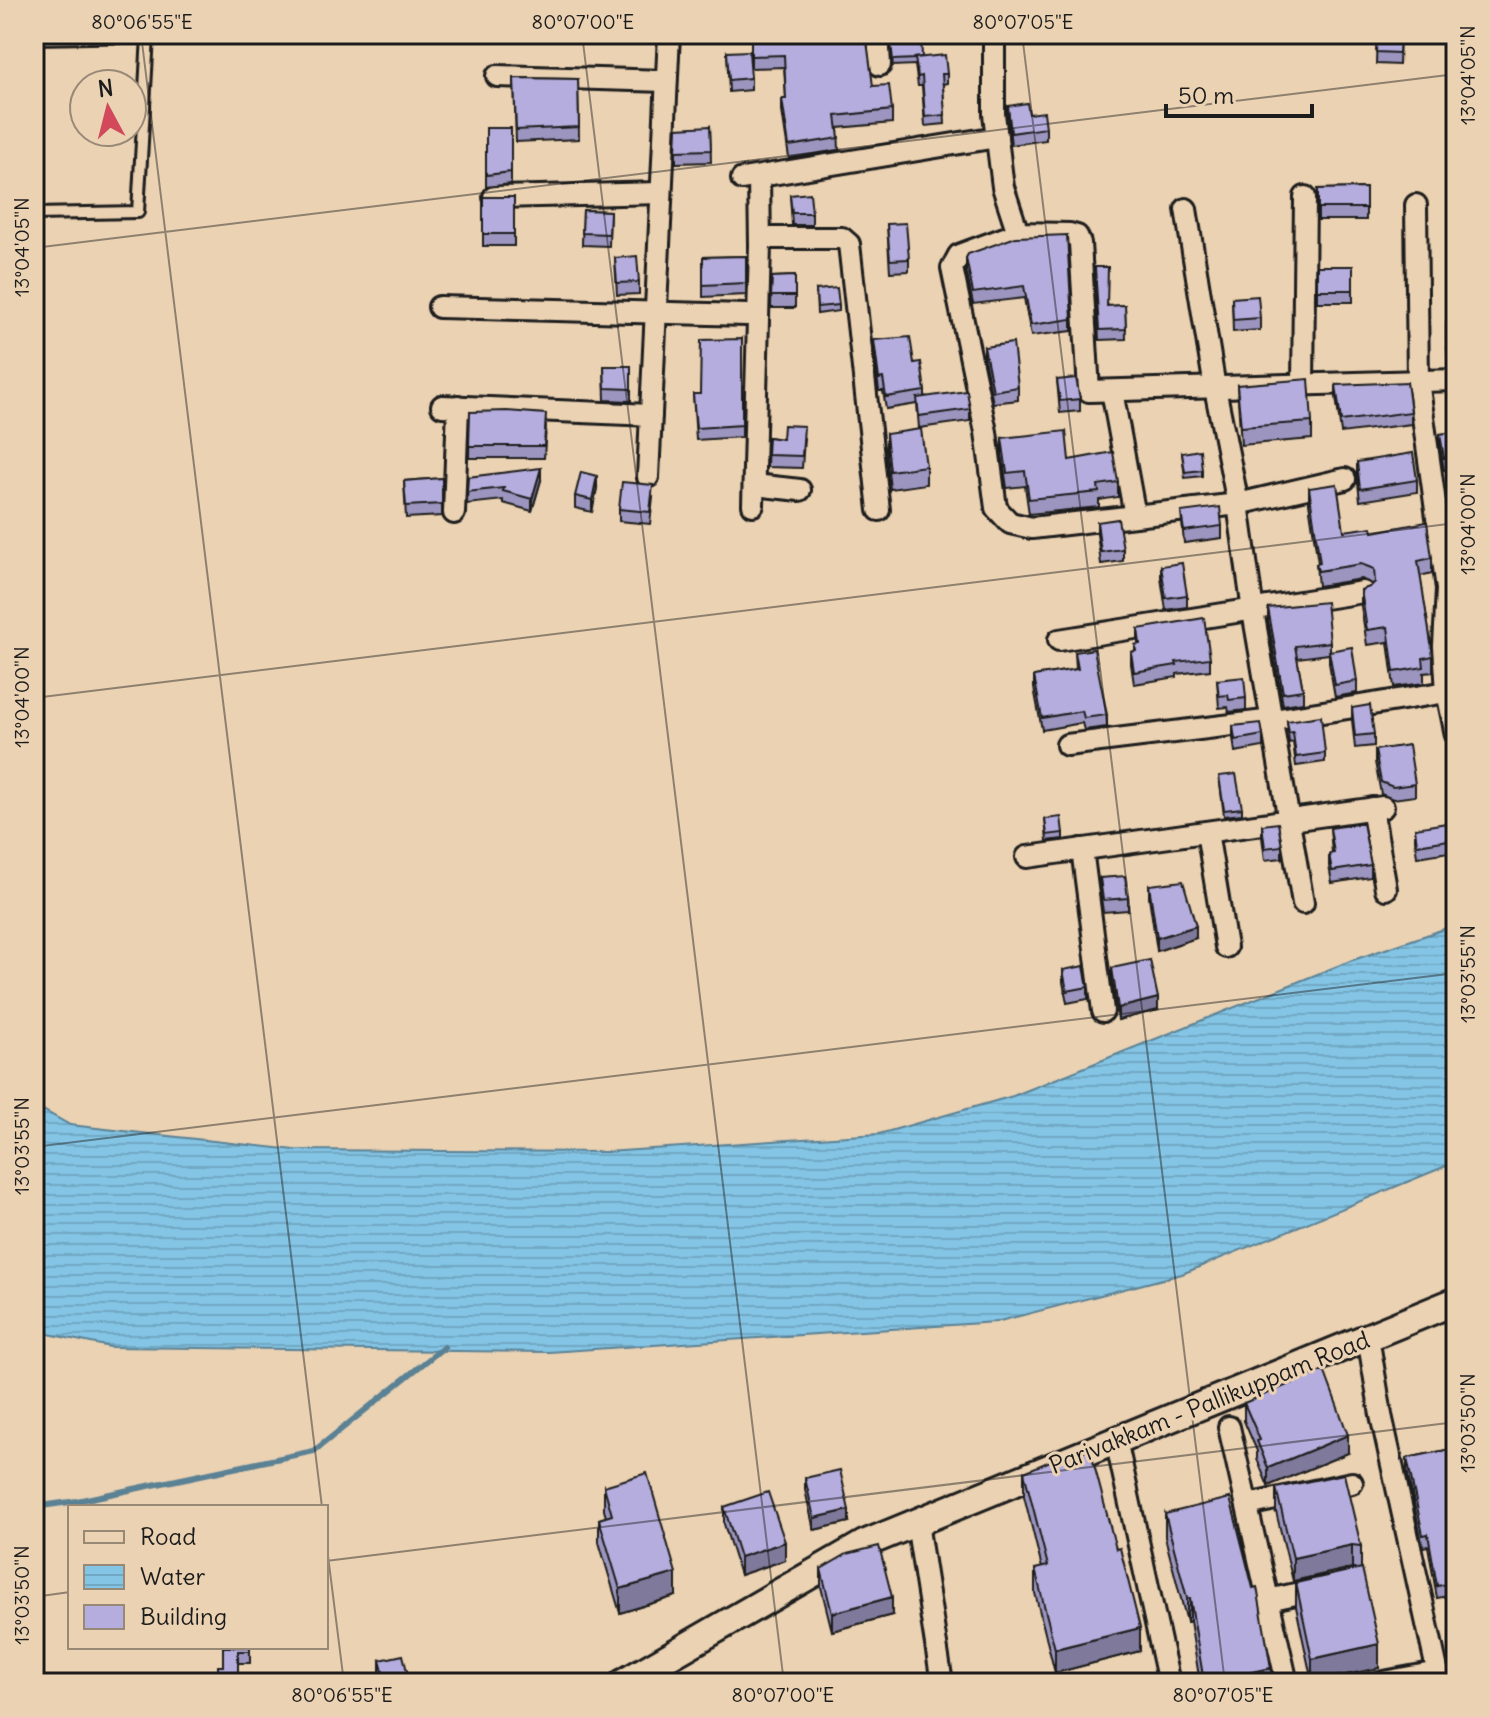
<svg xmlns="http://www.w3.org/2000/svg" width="1490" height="1717" font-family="Delius,sans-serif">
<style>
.water{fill:url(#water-rules);stroke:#5a8194;stroke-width:2}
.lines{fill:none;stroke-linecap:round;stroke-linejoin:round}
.stream{stroke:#5a8194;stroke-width:6}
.service-casing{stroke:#1c1c1c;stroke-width:16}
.minor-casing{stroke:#1c1c1c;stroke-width:26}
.tertiary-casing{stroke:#1c1c1c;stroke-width:32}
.service{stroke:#ebd2b3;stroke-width:10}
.minor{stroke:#ebd2b3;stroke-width:20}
.tertiary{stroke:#ebd2b3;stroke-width:26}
.wall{fill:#9c95bf;stroke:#1c1c1c;stroke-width:2}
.shaded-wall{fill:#7f799b;stroke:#1c1c1c;stroke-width:2}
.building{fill:#b5adde;stroke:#1c1c1c;stroke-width:2}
.ticks{fill:none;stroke:#1c1c1c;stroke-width:2;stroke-opacity:0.45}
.labels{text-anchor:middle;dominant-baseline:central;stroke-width:6;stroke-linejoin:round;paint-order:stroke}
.street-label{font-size:24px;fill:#1c1c1c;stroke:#ebd2b3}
.neatline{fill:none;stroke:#1c1c1c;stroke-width:3}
.ticks-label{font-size:20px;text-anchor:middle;fill:#1c1c1c}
</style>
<defs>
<pattern id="water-rules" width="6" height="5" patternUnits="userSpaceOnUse" patternTransform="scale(2)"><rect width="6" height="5" fill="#84c4e4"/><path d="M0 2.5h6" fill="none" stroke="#71a8c3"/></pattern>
</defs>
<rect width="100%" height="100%" fill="#ebd2b3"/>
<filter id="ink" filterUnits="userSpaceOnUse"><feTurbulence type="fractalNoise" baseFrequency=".0125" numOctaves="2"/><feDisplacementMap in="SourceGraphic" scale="16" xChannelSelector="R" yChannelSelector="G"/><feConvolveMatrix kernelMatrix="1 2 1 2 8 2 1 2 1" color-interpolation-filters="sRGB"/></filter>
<g filter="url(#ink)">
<!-- water -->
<polygon class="water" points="1456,925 1456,1162 1182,1274 996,1322 549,1352 110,1347 34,1331 34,1105 70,1125 295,1150 606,1152 879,1134 1013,1096 1350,961"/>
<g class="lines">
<!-- stream -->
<polyline class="stream" points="34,1507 77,1501 314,1451 444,1347"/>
<defs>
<polyline id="service" points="34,38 148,36 138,212 34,214"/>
<g id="minor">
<polyline points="799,34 858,34"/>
<polyline points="878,34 880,65"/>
<polyline points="994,34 994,114 1003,187 1018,233 1070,234 1077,236 1080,243 1089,391 1456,380"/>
<polyline points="497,76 666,81"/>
<polyline points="742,179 997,137"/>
<polyline points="494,197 661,193"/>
<polyline points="1416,205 1418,381 1447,589 1444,646 1447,692 1456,735"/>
<polyline points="1186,209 1215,388 1238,504 1253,611 1303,903"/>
<polyline points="1018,233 959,255 952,268 986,432 996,508 1010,523 1032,528 1238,504 1345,479"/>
<polyline points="760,238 842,238 849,244 879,510"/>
<polyline points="439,307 747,315"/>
<polyline points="1303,385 1305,197"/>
<polyline points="1112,391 1135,516"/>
<polyline points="442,406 651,415"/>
<polyline points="648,477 669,34"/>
<polyline points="754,485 800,490"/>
<polyline points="753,505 760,245 759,177"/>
<polyline points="454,513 458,406"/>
<polyline points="1059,640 1363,592"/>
<polyline points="1067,745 1273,720 1447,692"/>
<polyline points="1372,808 1386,889"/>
<polyline points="1207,832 1226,947"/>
<polyline points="1082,849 1103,1011"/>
<polyline points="1027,857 1383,807"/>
<polyline points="1368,1337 1381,1415 1440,1683"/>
<polyline points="1229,1427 1287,1683"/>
<polyline points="1116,1440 1169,1683"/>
<polyline points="1247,1505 1352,1483"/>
<polyline points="917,1523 942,1683"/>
<polyline points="1268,1600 1323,1588"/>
<polyline points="1378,1683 1438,1672"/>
</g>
<polyline id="tertiary" points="623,1683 864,1544 1456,1301"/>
</defs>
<!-- service casing -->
<use href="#service" class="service-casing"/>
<!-- minor casing -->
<use href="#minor" class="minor-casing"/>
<!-- tertiary casing -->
<use href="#tertiary" class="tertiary-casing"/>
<!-- service -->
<use href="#service" class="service"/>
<!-- minor -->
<use href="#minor" class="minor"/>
<!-- tertiary -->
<use href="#tertiary" class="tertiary"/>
</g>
<!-- wall -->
<g class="wall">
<polygon points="751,34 873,86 892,110 892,123 838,128 839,150 789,158 782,111 782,99 786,99 784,67 751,68"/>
<polygon points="889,34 947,74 947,83 943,84 945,124 925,126 922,86 918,86 915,65 893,66"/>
<polygon points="1377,34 1400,34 1399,65 1376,64"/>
<polygon points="727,52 751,78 751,90 729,92"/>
<polygon points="514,78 578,79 579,139 516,142"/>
<polygon points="1008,106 1029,114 1046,128 1046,140 1011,145 1008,118"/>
<polygon points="710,126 711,162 676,163 676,151"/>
<polygon points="486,128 511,128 511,184 486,187"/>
<polygon points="1366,188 1366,220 1318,220 1318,189"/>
<polygon points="790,195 812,213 812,225 792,225"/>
<rect x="483" y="197" width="31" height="49"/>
<polygon points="583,210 610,211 609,246 582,245"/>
<polygon points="887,224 909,259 909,271 890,272"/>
<polygon points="1016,237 1072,319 1072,331 1031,336 1024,298 973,304 966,270 966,258"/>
<polygon points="746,256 746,295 703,297 703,257"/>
<polygon points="615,258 639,282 639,294 617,295"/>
<rect x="1317" y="266" width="36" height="36"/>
<polygon points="1095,267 1108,306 1125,305 1126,339 1099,340"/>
<polygon points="795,276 795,308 771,308 772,277"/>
<polygon points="816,290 839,305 839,311 817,314"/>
<polygon points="1232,298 1260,318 1260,330 1233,332"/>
<polygon points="1456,322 1456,368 1449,367 1446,340 1446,323"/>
<polygon points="742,339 742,437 696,440 693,394 700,394"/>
<polygon points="874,340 914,363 925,391 925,396 970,409 970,421 919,428 917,404 886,409 883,391 879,391 874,352"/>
<polygon points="984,347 1018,387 1018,400 993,403 984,359"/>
<polygon points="604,366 631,366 631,401 605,400"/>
<polygon points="1057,380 1080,399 1080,411 1060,413"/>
<polygon points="1237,385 1312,422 1312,439 1241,445"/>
<polygon points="1336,385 1411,412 1411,424 1341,433 1336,397"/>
<polygon points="470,412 546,426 544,458 469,458"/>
<polygon points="1456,432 1456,468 1444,470 1440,446 1440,434"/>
<polygon points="886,434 926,466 926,484 890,489 886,452"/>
<polygon points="768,437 782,439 804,438 802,468 767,467"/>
<polygon points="1002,438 1069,460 1118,482 1118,497 1099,500 1099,507 1029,514 1025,486 1007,488 1002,454"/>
<polygon points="1182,453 1202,470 1202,476 1185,478"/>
<polygon points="1357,462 1417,480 1417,492 1360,501 1357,474"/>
<polygon points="468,477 541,480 532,511 503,503 503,500 467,504"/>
<polygon points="442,478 442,516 406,518 404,481"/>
<polygon points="597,488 592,512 575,508 575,496"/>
<polygon points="1309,488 1344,531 1373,532 1432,558 1432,573 1420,576 1433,656 1433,672 1424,673 1424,683 1394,687 1388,642 1367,645 1361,606 1361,590 1370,587 1373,584 1361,579 1318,586 1316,564 1318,563 1309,503"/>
<polygon points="653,497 650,524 619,521 619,509"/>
<polygon points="1181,512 1222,526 1222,538 1184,543"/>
<polygon points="1097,522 1123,549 1123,561 1101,564 1097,534"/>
<polygon points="1161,566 1187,595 1187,607 1166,610 1161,578"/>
<polygon points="1268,608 1330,642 1330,651 1357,681 1357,693 1335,697 1329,663 1329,654 1297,658 1303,690 1303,702 1283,705 1268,620"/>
<polygon points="1138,629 1210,658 1210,670 1177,674 1177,677 1134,684 1131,664 1131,652 1135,651 1135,645 1138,644"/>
<polygon points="1075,652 1107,715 1107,727 1084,730 1082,723 1042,730 1034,688 1034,676 1076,669"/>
<polygon points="1217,680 1246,698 1246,710 1229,712 1228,707 1219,708"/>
<polygon points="1352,708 1374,734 1374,746 1355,748 1352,720"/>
<polygon points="1287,721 1325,753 1325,762 1296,766 1293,742 1289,743"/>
<polygon points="1233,726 1263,735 1263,747 1235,752 1233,738"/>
<polygon points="1375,750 1415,784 1415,796 1393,799 1381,794 1375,762"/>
<polygon points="1219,776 1242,808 1242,814 1224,816"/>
<polygon points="1045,819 1063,833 1063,839 1047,841"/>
<polygon points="1262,825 1282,846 1282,858 1265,860 1262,837"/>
<polygon points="1330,828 1371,865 1371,877 1332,883 1329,866 1329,854 1332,853"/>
<polygon points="1415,828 1449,840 1449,852 1417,857 1415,840"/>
<polygon points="1100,878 1128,898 1128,910 1103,912 1100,890"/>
<polygon points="1149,885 1196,938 1157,951 1149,897"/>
<polygon points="1112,968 1158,1010 1118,1020 1112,980"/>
<polygon points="1063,970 1088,987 1088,999 1067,1003 1063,982"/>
<polygon points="1244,1403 1348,1453 1268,1486 1257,1459 1257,1451 1244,1421"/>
<polygon points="1456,1448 1456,1622 1454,1623 1448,1596 1437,1598 1428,1546 1423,1547 1407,1470 1407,1458"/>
<polygon points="1024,1472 1116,1549 1140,1651 1055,1673 1035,1593 1035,1569 1042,1568 1024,1496"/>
<polygon points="805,1478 849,1522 814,1530 805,1490"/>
<polygon points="604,1486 676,1596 620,1613 599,1542 599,1519 606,1517 604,1510"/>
<polygon points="1276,1488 1361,1546 1361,1568 1379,1668 1312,1682 1296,1607 1296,1583 1357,1569 1352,1568 1293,1581 1276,1512"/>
<polygon points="724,1507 785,1560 740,1575 724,1524"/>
<polygon points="1165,1514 1271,1683 1200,1683 1190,1621 1187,1622 1165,1537"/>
<polygon points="821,1569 892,1615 832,1631 821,1587"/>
<polygon points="223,1647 250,1647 250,1663 238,1663 223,1666"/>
<polygon points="380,1660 410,1683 383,1683 380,1672"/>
</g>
<!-- shaded-wall -->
<g class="shaded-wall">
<polygon points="541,468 541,480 532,511 532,499"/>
<polygon points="597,476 597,488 592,512 592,500"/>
<polygon points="1196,926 1196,938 1157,951 1157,938"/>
<polygon points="1158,998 1158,1010 1118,1020 1118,1008"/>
<polygon points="1348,1435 1348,1453 1268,1486 1268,1468"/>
<polygon points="849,1510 849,1522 814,1530 814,1518"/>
<polygon points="785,1542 785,1560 740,1575 740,1557"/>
<polygon points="1352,1545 1352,1568 1293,1581 1293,1558"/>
<polygon points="676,1573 676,1596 620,1613 620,1589"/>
<polygon points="892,1597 892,1615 832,1631 832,1613"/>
<polygon points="1187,1598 1190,1598 1190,1621 1187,1622"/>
<polygon points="1456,1610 1456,1622 1454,1623 1454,1611"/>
<polygon points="1140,1628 1140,1651 1055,1673 1055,1649"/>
<polygon points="1379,1644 1379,1668 1312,1682 1312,1659"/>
<polygon points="1271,1668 1271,1683 1204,1683 1204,1682"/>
</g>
<!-- building -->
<g class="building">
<polygon points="751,34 866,34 873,86 889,85 892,110 836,116 839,138 789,146 782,99 786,99 784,55 751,56"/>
<polygon points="890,34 921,34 922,57 915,58 916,59 893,60"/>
<polygon points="1377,34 1400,34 1399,53 1376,52"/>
<polygon points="749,51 751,78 729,80 727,52"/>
<polygon points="945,55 947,74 942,74 945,115 925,117 922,76 918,77 915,58"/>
<polygon points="514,78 578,79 579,127 516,130"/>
<polygon points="1027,103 1029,114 1044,112 1046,128 1011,133 1008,106"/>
<polygon points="710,126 711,150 676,151 677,128"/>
<polygon points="486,128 511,128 511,172 486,175"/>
<polygon points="1366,188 1366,208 1318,208 1318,189"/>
<polygon points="810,193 812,213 792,213 790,195"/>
<rect x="483" y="197" width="31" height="37"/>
<polygon points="583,210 610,211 609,234 582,233"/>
<polygon points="906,223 909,259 890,260 887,224"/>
<polygon points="1067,235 1072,319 1031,325 1024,286 973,293 966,258 968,254 1016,237"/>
<polygon points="637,256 639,282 617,283 615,258"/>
<polygon points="746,256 746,283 703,285 703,257"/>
<rect x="1317" y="266" width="36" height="24"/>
<polygon points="1095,267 1108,267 1107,306 1125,305 1126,329 1099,330"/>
<polygon points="795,276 795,296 771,296 772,277"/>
<polygon points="837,288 839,305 817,307 816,290"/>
<polygon points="1258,296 1260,318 1233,320 1232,298"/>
<polygon points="1456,322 1456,350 1449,349 1446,323"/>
<polygon points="910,337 914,363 921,362 925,391 886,397 883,378 879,379 874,340"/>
<polygon points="742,339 742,425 696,428 693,394 700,394 701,340"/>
<polygon points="1013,343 1018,387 993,391 984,347"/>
<polygon points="604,366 631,366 631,389 605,388"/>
<polygon points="1076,378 1080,399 1060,401 1057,380"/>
<polygon points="1309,379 1312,422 1241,427 1237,385"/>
<polygon points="1407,382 1411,412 1341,421 1336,385"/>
<polygon points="967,391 970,409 919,416 917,398"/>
<polygon points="507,411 546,414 544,446 469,446 470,412"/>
<polygon points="783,425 804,426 802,456 767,455 768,437 782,439"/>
<polygon points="921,429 926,466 890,471 886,434"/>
<polygon points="1066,431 1069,460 1113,452 1118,482 1098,485 1099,492 1029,499 1025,471 1007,473 1002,438"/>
<polygon points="1456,432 1456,456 1444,458 1440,434"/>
<polygon points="1200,450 1202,470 1185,472 1182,453"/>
<polygon points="1413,453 1417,480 1360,489 1357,462"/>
<polygon points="541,468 532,499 503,491 504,488 467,492 468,477"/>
<polygon points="581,472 597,476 592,500 575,496"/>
<polygon points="442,478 442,504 406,506 404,481"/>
<polygon points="622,482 653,485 650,512 619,509"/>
<polygon points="1337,484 1344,531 1372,527 1373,532 1427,522 1432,558 1418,561 1433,656 1423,658 1424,667 1394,672 1388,627 1367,630 1361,590 1370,587 1375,582 1374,569 1361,564 1318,571 1316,564 1320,563 1309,488"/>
<polygon points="1220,507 1222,526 1184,531 1181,512"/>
<polygon points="1118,519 1123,549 1101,552 1097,522"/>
<polygon points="1182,563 1187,595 1166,598 1161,566"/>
<polygon points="1326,602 1330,642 1295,646 1303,690 1283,693 1268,608"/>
<polygon points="1204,618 1210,658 1176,662 1177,665 1134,672 1131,652 1136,651 1135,645 1140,644 1138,629"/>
<polygon points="1352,647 1357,681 1335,685 1329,651"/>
<polygon points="1094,649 1107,715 1084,718 1082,711 1042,718 1034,676 1078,669 1075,652"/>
<polygon points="1244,677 1246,698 1229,700 1228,695 1219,696 1217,680"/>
<polygon points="1370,705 1374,734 1355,736 1352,708"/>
<polygon points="1321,716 1325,753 1296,757 1293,732 1289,733 1287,721"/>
<polygon points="1261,723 1263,735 1235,740 1233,726"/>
<polygon points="1409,745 1415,784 1393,787 1381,782 1375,750"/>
<polygon points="1236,774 1242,808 1224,810 1219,776"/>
<polygon points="1061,817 1063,833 1047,835 1045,819"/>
<polygon points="1278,823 1282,846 1265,848 1262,825"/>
<polygon points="1363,823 1371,865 1332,871 1329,854 1334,853 1330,828"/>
<polygon points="1447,823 1449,840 1417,845 1415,828"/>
<polygon points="1125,876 1128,898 1103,900 1100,878"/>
<polygon points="1183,881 1196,926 1157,938 1149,885"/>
<polygon points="1150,960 1158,998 1118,1008 1112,968"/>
<polygon points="1084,966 1088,987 1067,991 1063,970"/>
<polygon points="1324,1370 1348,1435 1268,1468 1257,1441 1260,1440 1244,1403"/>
<polygon points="1456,1448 1456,1610 1454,1611 1448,1584 1437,1586 1428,1534 1423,1535 1407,1458"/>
<polygon points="1090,1449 1116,1549 1120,1548 1140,1628 1055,1649 1035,1569 1048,1566 1024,1472 1062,1456"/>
<polygon points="840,1470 849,1510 814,1518 805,1478"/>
<polygon points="647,1473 676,1573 620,1589 599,1519 612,1515 604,1486"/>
<polygon points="1344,1474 1361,1546 1352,1545 1293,1558 1276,1488"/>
<polygon points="768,1492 785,1542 740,1557 724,1507"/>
<polygon points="1230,1498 1253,1588 1257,1587 1271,1668 1204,1682 1190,1598 1187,1598 1165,1514"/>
<polygon points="879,1546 892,1597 832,1613 821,1569 847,1554"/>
<polygon points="1362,1568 1379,1644 1312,1659 1296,1583"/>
<polygon points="223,1647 250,1647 250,1651 238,1651 238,1683 218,1683 218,1666 223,1666"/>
<polygon points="403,1655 410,1683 386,1683 380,1660"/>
</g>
</g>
<!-- ticks -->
<path class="ticks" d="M141,34L322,1507M582,34L784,1683M1022,34L1225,1683M34,248L1456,74M34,698L1456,523M34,1147L1456,973M326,1540L344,1683M326,1561L1456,1422M34,1597L70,1592"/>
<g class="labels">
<!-- street labels -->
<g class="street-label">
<text transform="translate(1209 1402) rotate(-22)">Parivakkam - Pallikuppam Road</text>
</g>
</g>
<!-- margin -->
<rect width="1490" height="1717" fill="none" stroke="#ebd2b3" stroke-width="88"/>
<!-- legend -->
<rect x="68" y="1505" width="260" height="144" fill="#ebd2b3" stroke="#988977" stroke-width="2"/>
<rect x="84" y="1531" width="40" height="12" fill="#ebd2b3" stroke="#988977" stroke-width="2"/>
<text x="140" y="1545" font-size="24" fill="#1c1c1c">Road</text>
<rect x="84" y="1565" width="40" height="24" fill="url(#water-rules)" stroke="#988977" stroke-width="2"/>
<text x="140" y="1585" font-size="24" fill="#1c1c1c">Water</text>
<rect x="84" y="1605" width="40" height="24" fill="#b5adde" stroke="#988977" stroke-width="2"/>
<text x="140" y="1625" font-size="24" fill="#1c1c1c">Building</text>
<!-- north arrow -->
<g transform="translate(108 108) rotate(353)"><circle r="38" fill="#ebd2b3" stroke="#988977" stroke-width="2"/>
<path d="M0-6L14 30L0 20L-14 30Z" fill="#d1495b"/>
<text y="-12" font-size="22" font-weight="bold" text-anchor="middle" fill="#1c1c1c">N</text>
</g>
<!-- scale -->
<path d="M1166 104v12h146v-12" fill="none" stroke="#1c1c1c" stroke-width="4"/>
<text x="1178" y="104" font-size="24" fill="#1c1c1c" stroke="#ebd2b3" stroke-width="6" paint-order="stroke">50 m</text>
<rect x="44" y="44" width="1402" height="1629" class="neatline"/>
<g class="ticks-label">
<text x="142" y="29">80°06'55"E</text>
<text x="583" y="29">80°07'00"E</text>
<text x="1023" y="29">80°07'05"E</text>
<text transform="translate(1468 75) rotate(-90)" y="7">13°04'05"N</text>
<text transform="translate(22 247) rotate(-90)" y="7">13°04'05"N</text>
<text transform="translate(1468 524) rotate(-90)" y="7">13°04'00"N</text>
<text transform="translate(22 697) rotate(-90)" y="7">13°04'00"N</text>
<text transform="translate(1468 974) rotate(-90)" y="7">13°03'55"N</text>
<text transform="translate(22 1146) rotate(-90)" y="7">13°03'55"N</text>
<text transform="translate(1468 1423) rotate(-90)" y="7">13°03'50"N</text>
<text transform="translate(22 1595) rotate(-90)" y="7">13°03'50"N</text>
<text x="342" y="1702">80°06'55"E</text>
<text x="783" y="1702">80°07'00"E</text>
<text x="1223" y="1702">80°07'05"E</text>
</g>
</svg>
